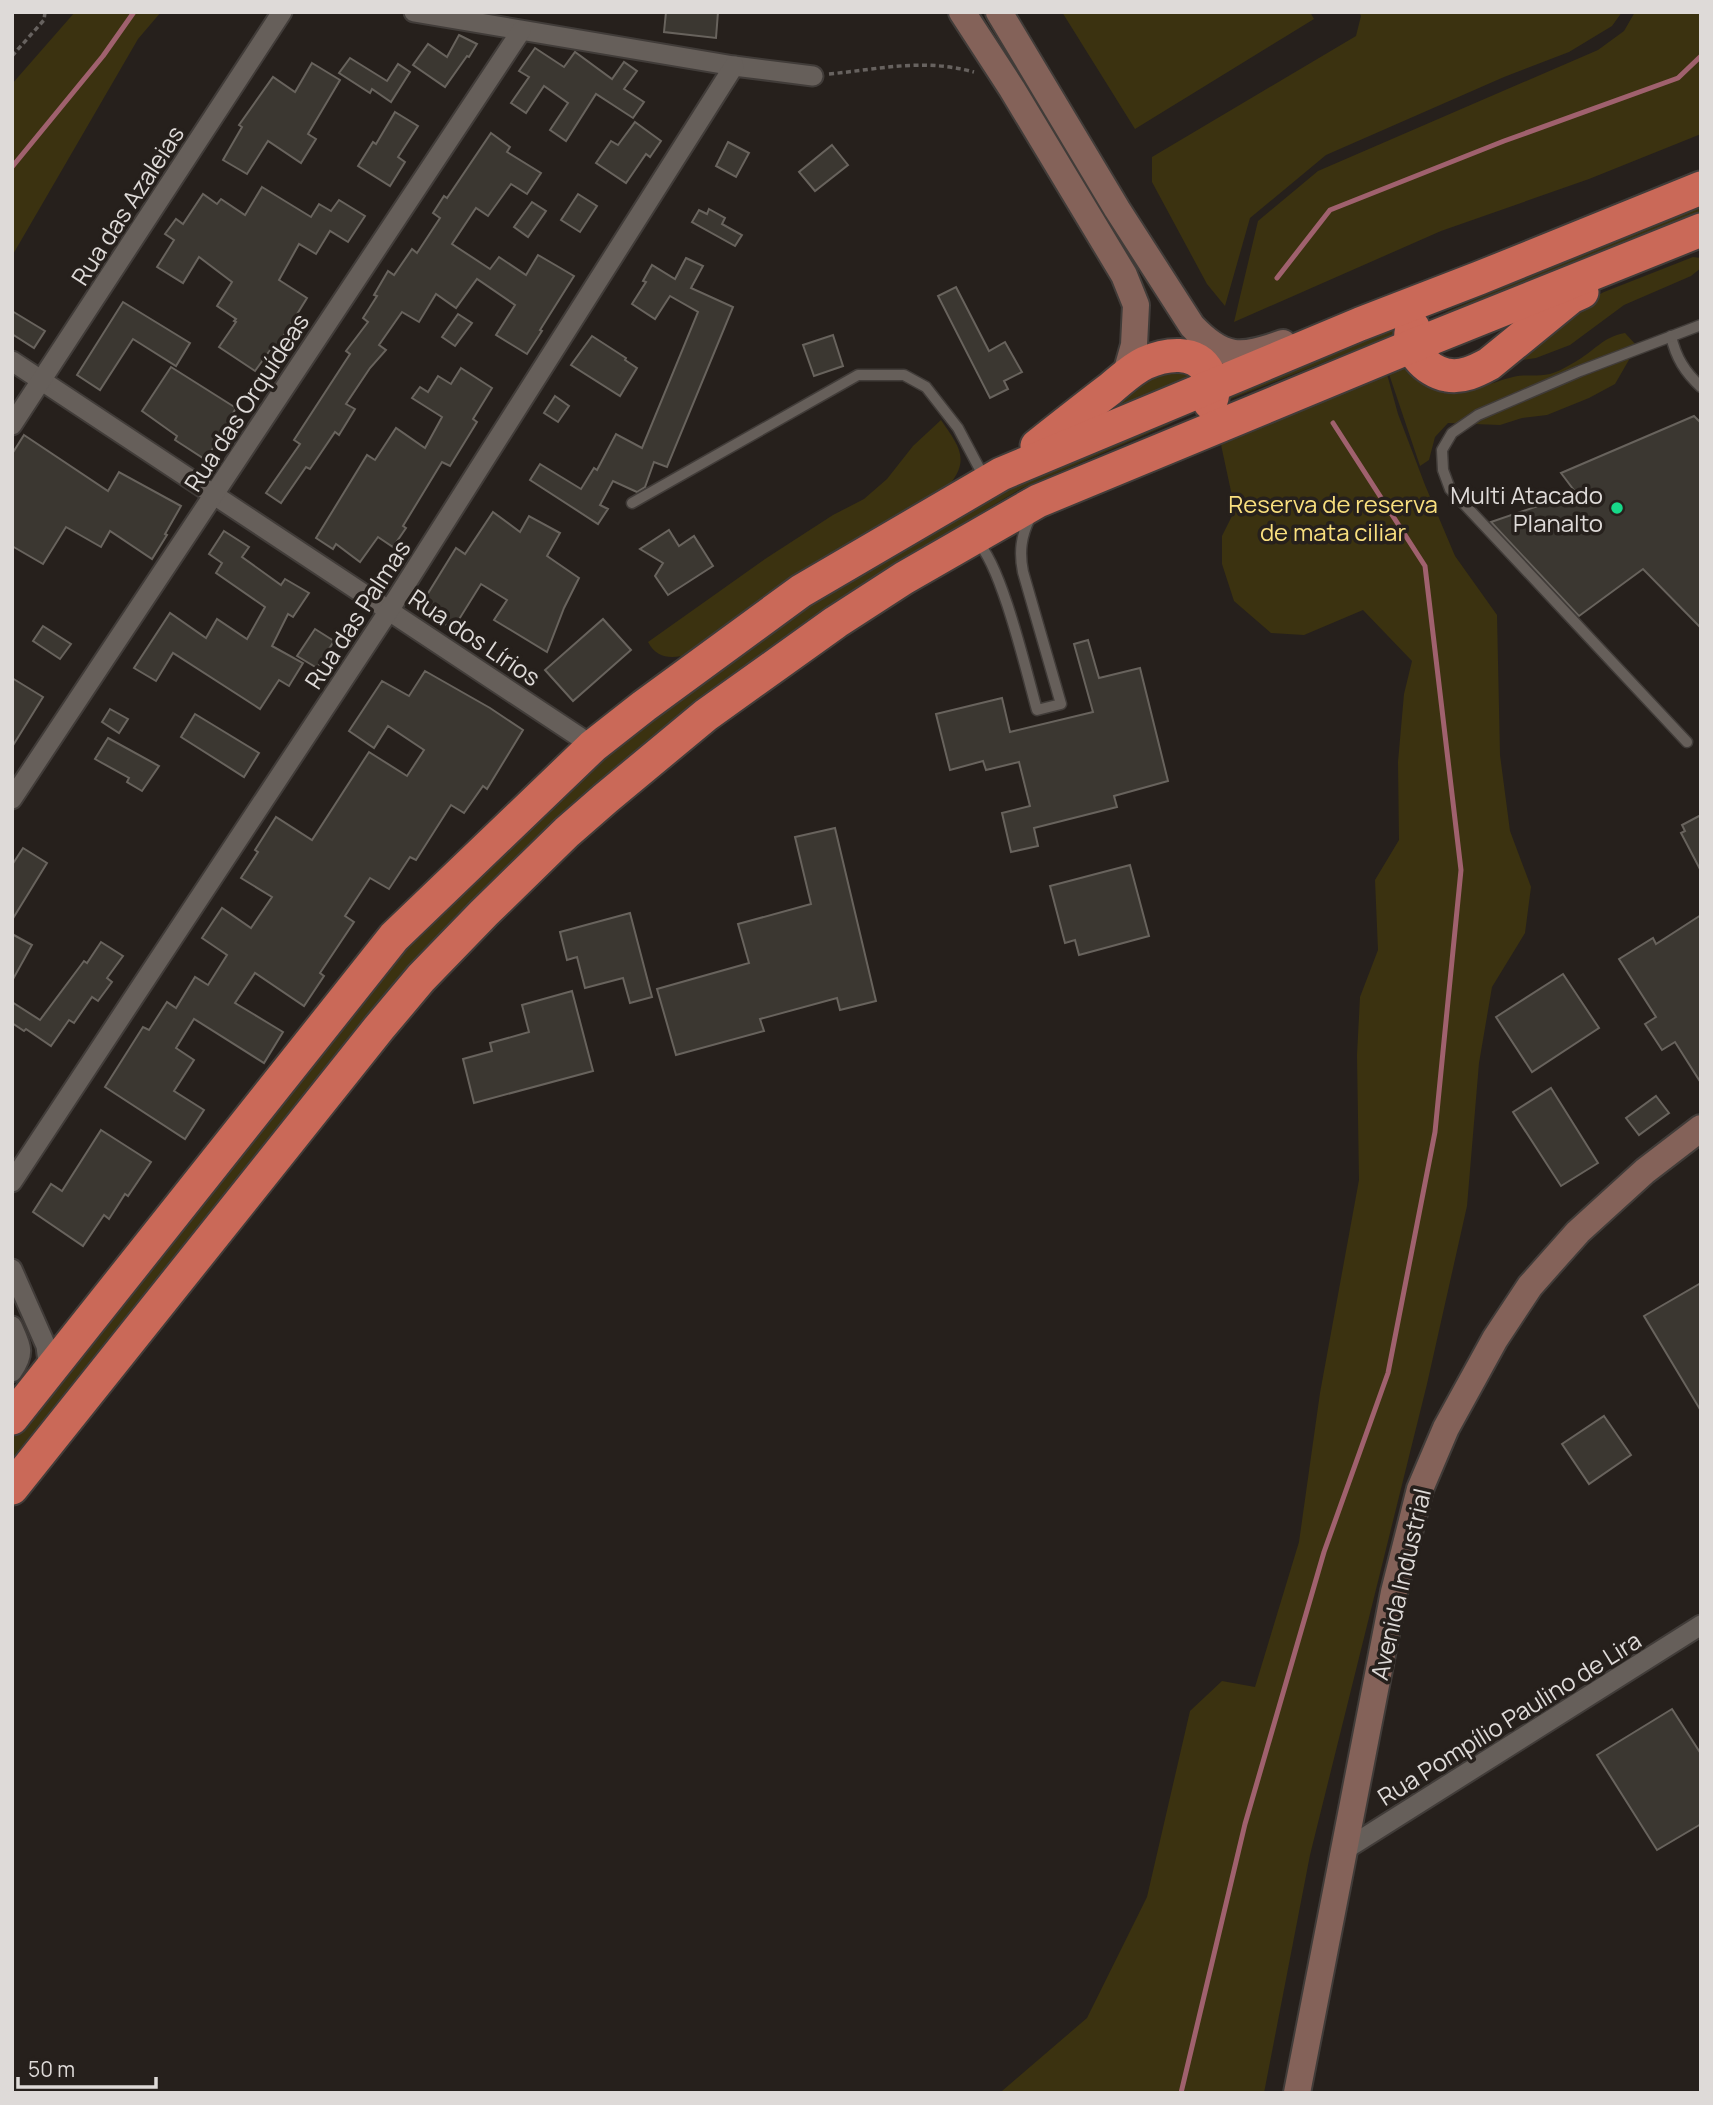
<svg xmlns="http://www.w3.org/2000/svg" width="1713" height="2105" font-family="Manrope,sans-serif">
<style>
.green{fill:#3b3210}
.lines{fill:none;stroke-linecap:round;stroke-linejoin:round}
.stream{stroke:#a0616e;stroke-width:5}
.building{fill:#3b3731;stroke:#68635d;stroke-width:2}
.lane-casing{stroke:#413c39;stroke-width:13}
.street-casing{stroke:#413c39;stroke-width:23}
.secondary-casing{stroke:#413c39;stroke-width:30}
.highway-casing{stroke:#413c39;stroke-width:37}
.path{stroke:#67625f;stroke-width:3.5;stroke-dasharray:5 3.5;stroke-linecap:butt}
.lane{stroke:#665f5a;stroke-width:10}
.street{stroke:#665f5a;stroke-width:19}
.secondary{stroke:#846259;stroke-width:26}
.highway{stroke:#ca6958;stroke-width:33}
.poi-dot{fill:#17d989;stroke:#26201c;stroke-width:2.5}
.labels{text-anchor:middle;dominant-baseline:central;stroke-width:7;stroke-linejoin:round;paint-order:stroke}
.street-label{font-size:24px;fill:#dedad8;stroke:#26201c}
.poi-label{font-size:24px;fill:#dedad8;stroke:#26201c;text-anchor:end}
.park-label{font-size:24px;fill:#f9df7e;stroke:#26201c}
</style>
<rect width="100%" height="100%" fill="#26201c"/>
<!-- green -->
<g class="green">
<polygon points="75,12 161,12 138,39 12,256 12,84"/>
<polygon points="1062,12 1310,12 1314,19 1135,129"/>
<polygon points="1359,12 1622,12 1612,26 1569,52 1504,77 1326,155 1250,218 1225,306 1207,284 1152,182 1152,157 1356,36 1361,16"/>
<polygon points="1635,12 1701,12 1701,134 1589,179 1441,231 1234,322 1258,221 1318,171 1598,50 1624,31"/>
<polygon points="1701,199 1701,219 1434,323 1440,316 1448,311 1625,236"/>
<polygon points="1693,257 1701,258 1701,268 1691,276 1624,305 1570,345 1536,358 1508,362 1567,311 1604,292"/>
<polygon points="1395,322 1398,333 1223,402 1228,390"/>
<path d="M1625,333L1637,346L1615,384L1589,398L1547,415L1522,418L1500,425L1448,423L1435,437L1429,460L1420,466L1389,374L1408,365C1446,413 1465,389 1513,377C1525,374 1538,377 1550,374C1558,372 1568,366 1575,362C1593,352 1604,336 1625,333Z"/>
<polygon points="1174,366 1199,381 1066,439 1119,394"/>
<polygon points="1387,374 1398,414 1425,485 1455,556 1497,615 1500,755 1510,831 1531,887 1525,933 1492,987 1479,1063 1467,1206 1427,1384 1310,1855 1264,2093 1002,2093 1002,2091 1087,2018 1147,1897 1190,1711 1222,1681 1255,1687 1299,1542 1320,1393 1359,1180 1357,1055 1360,997 1378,950 1375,880 1399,840 1398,762 1404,694 1412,661 1363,610 1304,635 1271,633 1234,601 1222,564 1222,536 1235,510 1220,440"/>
<polygon points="1195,401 1185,415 1168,425 1022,488 985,510 884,576 653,741 12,1463 12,1437 352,1011 426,926 560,799 639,727 802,605 968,504"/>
<path d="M941,420C957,444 971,458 950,484L817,567L692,654C674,658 658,661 648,642L765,559L833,515L864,499L887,479L913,446Z"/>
</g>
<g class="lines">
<!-- stream -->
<g class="stream">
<polyline points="12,167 103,56 134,12"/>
<polyline points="1277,278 1330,210 1504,141 1678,78 1701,56"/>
<polyline points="1181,2093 1245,1824 1324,1552 1388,1373 1435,1132 1461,870 1425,566 1333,423"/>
</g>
</g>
<!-- building -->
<g class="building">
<polygon points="666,12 718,12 716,38 664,32"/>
<polygon points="459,35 477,44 469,57 467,56 445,87 413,65 428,44 447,57"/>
<polygon points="535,48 564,67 575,52 612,79 624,62 637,71 624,89 644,102 633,118 596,94 566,141 550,130 568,103 544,86 526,113 511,103 529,77 519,71"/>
<polygon points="350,58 387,81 398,64 410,72 391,102 372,89 370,93 339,73"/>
<polygon points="312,63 340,80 308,134 316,139 301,163 268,141 247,174 223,160 242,127 239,125 273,77 295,92"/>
<polygon points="395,112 418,126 398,157 405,162 390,186 358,166 373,142 376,144"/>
<polygon points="635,122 661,141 650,157 646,154 626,183 596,163 611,141 618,145"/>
<polygon points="491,133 510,147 507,152 541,173 527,194 511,184 488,216 476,208 452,244 490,269 499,257 526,275 538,255 574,276 540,330 542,331 527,354 496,335 515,305 477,279 456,308 436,294 419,322 402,312 379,345 386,350 370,368 346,404 355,409 339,435 335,432 310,469 306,467 281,503 266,493 300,444 294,440 350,354 346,351 368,322 363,318 377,296 374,295 388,271 394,275 412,249 417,253 440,218 433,213 444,196 447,198"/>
<polygon points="728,142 749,153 736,177 716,166"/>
<polygon points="832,145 848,165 815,191 799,172"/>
<polygon points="262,187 311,217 319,204 331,211 339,200 365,216 348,242 330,231 316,254 299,244 279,280 307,298 276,348 273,346 255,371 219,347 236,322 234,321 236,319 217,306 232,282 199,257 183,283 157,267 174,240 165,234 176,219 183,224 203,194 217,204 221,199 245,215"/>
<polygon points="578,194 597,206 580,232 561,220"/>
<polygon points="532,202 546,211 528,237 514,227"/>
<polygon points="709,209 725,218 722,224 742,235 735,246 692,222 699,210 707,214"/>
<polygon points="686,258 703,266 691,288 733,307 667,467 654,462 645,487 637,492 613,481 600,505 608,509 598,524 530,480 540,464 581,489 594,468 597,470 616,434 642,448 698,312 670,296 655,319 632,304 646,282 643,281 652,265 675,279"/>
<polygon points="956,287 989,351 1005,342 1022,372 1004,381 1008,389 990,398 938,296"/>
<polygon points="123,302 190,343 176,366 133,339 100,390 77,375"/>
<polygon points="12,311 45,331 34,348 12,334"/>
<polygon points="458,314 472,323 455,346 442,337"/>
<polygon points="833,335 843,366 814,376 803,345"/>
<polygon points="592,336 626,358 625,360 637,368 620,396 571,365"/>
<polygon points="171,367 236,408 206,460 175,440 177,436 142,411"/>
<polygon points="461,368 492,388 473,419 477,422 450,466 442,462 403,526 406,528 393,547 378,537 360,562 336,544 333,549 316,538 367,455 375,460 396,428 425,448 442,417 412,398 420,387 428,392 438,376 451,384"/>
<polygon points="555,396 569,406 558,422 544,413"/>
<polygon points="1694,416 1701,423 1701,628 1643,569 1579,616 1491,522 1576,493 1561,473"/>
<polygon points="24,435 108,491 119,472 181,506 165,534 167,535 152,559 110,531 101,547 66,527 43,564 12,546 12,454"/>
<polygon points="493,512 520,532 529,516 560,533 547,556 579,578 564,608 547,652 494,620 507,600 481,584 453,629 419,608 456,548 465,554"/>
<polygon points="669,530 679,546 694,536 713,566 668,595 655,576 663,563 640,549"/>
<polygon points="224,531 249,547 242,557 281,585 285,579 309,593 293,617 288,614 272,646 303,663 289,686 279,680 260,709 173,653 156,681 134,668 170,613 206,638 217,619 247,639 265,607 216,573 222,563 209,554"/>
<polygon points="603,619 631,650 573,701 545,670"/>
<polygon points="43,626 71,644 60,659 33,641"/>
<polygon points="315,629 334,641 317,668 297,656"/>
<polygon points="1088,640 1099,678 1140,668 1168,781 1114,796 1117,807 1034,828 1038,846 1011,852 1002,813 1030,806 1019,762 986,770 983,761 950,770 936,714 1002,698 1010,732 1093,712 1074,644"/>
<polygon points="425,671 490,708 523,730 487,789 483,786 464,813 451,805 416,860 410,857 389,889 370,878 345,916 354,922 320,973 324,976 304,1006 255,973 235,1003 283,1032 264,1063 194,1019 176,1048 194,1060 174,1091 204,1110 185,1139 105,1087 143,1027 149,1030 167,1002 176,1008 195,977 208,985 227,955 202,938 222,908 251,928 272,897 241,878 258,852 255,850 276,817 312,840 369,752 407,776 424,750 388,726 374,748 349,731 382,681 409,696"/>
<polygon points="12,678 43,697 12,747"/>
<polygon points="110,709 128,719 119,733 102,722"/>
<polygon points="195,714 259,753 244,777 181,737"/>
<polygon points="108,738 159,766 142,791 127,782 129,778 95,759"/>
<polygon points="1701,815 1701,871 1681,833 1685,831 1682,825"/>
<polygon points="835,828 876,1001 840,1010 837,998 760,1019 764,1031 676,1055 657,989 749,963 738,924 811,904 795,837"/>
<polygon points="23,848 47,863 12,920 12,865"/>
<polygon points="1130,865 1149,936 1079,955 1075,940 1065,943 1050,886"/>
<polygon points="630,913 652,997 630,1003 623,978 585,988 577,957 567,960 560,932"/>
<polygon points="1701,915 1701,1083 1675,1042 1662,1050 1645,1024 1656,1017 1619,959 1653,938 1656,944"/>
<polygon points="12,934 32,945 12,981"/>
<polygon points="101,942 123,956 107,978 112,982 98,1001 92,997 74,1023 69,1020 51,1046 26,1029 24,1031 12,1023 12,1002 40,1020 84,961 87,963"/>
<polygon points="1563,974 1599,1028 1532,1072 1496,1017"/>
<polygon points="572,991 593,1071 474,1103 463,1059 492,1051 490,1043 529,1032 522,1005"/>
<polygon points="1551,1088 1598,1163 1561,1186 1513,1112"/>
<polygon points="1656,1096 1669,1113 1639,1135 1626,1118"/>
<polygon points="101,1130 151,1162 128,1196 125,1194 109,1219 104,1215 83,1246 33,1212 51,1184 62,1191"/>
<polygon points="1701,1283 1701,1411 1644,1316"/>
<polygon points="1604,1416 1631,1455 1589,1484 1562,1444"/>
<polygon points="1672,1709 1701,1754 1701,1824 1657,1850 1597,1755"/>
</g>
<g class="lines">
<defs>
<g id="lane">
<path d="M1671,336C1676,358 1685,372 1701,387"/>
<polyline points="632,503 858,375 904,375 926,387 958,428 985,479"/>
<path d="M977,542C1001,563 1027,674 1037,710L1061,704L1023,572C1019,552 1021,536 1030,518"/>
<polyline points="1687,742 1450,489 1443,470 1442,450 1452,433 1478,415 1580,371 1701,325"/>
</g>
<g id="street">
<polyline points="414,12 734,66 813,76"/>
<polyline points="12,361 593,746"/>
<polyline points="12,425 282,12"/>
<polyline points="12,799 521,31"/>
<polyline points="12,1182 390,609 734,66"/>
<polyline points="12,1269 46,1346 49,1370"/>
<path d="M12,1326C21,1346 26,1352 12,1372"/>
<polyline points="1343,1851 1701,1625"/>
</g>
<g id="secondary">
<polyline points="962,12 1012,89 1124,275 1136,305 1134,345 1125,377"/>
<path d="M999,12L1117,209L1192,326C1224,360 1241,358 1283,343"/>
<polyline points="1297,2093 1394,1592 1420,1489 1446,1428 1495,1339 1530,1286 1578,1232 1645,1171 1701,1128"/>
</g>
<g id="highway">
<path d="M1413,327C1403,347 1427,372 1447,375C1462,378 1476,371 1489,364L1571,297L1582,292"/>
<path d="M1037,446C1061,427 1085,408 1110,389C1121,380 1132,369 1145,363C1165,354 1196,349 1208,372C1213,382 1215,394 1210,403"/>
<polyline points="12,1418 394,937 593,746 644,706 801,591 1001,474 1360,324 1479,278 1701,188"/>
<polyline points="12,1488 379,1028 421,978 484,913 567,832 606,798 706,715 836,622 904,578 1038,501 1412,346 1701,230"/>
</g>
</defs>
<!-- lane casing -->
<use href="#lane" class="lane-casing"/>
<!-- street casing -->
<use href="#street" class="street-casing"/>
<!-- secondary casing -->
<use href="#secondary" class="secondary-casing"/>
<!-- highway casing -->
<use href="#highway" class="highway-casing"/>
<!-- path -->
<g class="path">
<polyline points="12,56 44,20 45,12"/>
<path d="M829,74C881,69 922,58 974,72"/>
</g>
<!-- lane -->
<use href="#lane" class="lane"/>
<!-- street -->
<use href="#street" class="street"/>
<!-- secondary -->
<use href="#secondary" class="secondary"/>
<!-- highway -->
<use href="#highway" class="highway"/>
</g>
<!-- markers -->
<circle class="poi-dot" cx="1617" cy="508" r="7"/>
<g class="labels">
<!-- street labels -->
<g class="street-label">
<text transform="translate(127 205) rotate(-57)">Rua das Azaleias</text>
<text transform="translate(246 402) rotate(-57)">Rua das Orquídeas</text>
<text transform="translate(357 614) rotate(-57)">Rua das Palmas</text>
<text transform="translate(475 637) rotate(34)">Rua dos Lírios</text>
<text transform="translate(1400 1584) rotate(-77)">Avenida Industrial</text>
<text transform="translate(1509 1718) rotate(-32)">Rua Pompílio Paulino de Lira</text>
</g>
<!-- poi labels -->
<g class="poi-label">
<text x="1603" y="494">Multi Atacado<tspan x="1603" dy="28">Planalto</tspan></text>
</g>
<!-- park labels -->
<g class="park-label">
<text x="1333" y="503">Reserva de reserva<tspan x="1333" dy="28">de mata ciliar</tspan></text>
</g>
</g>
<!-- border -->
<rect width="1713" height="2105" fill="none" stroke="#dedad8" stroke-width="28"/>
<!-- scale -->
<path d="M18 2077v10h138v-10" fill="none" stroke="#dedad8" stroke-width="3.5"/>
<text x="28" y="2077" font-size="21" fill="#dedad8" stroke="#26201c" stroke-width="5" paint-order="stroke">50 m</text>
</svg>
